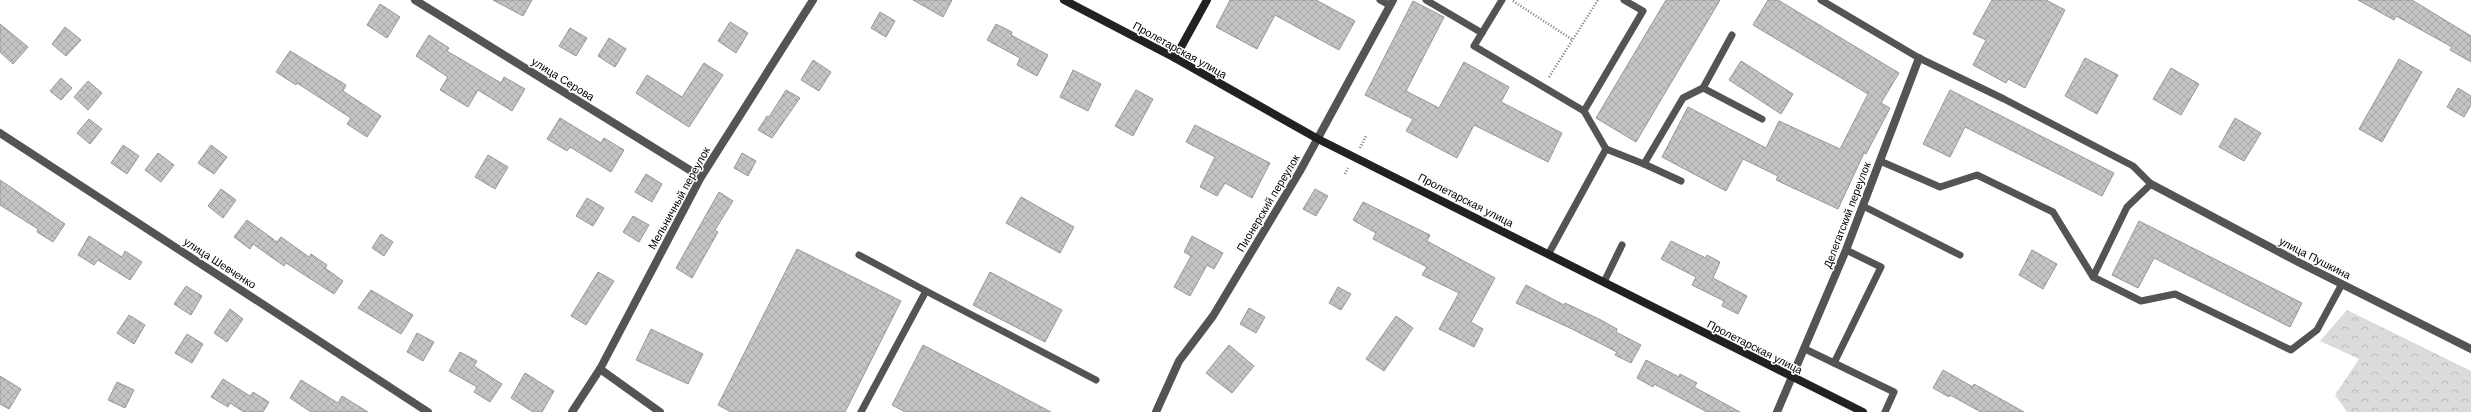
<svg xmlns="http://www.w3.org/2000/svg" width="2471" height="412" font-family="Helvetica,sans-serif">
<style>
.forest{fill:url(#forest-crowns)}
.building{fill:url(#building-cross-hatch);stroke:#989898}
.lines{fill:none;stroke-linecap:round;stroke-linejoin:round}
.path{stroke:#767676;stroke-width:2.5;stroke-dasharray:1 2;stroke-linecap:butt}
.lane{stroke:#545454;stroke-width:7}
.street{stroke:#545454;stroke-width:8}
.secondary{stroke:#212121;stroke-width:8}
.labels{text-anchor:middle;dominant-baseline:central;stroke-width:3;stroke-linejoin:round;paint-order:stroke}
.street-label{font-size:11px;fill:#000;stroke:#fff}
</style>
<defs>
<pattern id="forest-crowns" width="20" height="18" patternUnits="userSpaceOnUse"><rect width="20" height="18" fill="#dbdbdb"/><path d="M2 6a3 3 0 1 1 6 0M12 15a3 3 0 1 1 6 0" fill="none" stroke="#bababa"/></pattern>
<pattern id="building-cross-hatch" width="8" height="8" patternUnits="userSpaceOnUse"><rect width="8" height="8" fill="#c4c4c4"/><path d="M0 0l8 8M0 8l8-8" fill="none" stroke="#a7a7a7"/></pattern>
</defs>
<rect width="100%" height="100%" fill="#fff"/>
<!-- forest -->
<polygon class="forest" points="2347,310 2471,371 2471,412 2347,412 2335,395 2359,359 2320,341"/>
<!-- building -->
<g class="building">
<polygon points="493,0 532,0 523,16"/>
<polygon points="913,0 952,0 943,17"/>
<polygon points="1230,0 1316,0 1355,21 1339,50 1275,15 1257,49 1216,27"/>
<polygon points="1666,0 1720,0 1636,142 1596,118"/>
<polygon points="1768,0 1778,0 1899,73 1881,103 1890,108 1866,154 1864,153 1838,209 1776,180 1778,176 1743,159 1726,191 1662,157 1688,107 1766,148 1779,121 1840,149 1868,94 1753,25"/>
<polygon points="1992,0 2046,0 2065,10 2025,88 2008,79 2006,83 1973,65 1986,40 1973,34"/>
<polygon points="2358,0 2412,0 2471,36 2471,62 2450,50 2452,47 2396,16 2394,20"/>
<polygon points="1413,1 1444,17 1406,91 1439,108 1464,62 1509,87 1501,102 1562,133 1548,162 1474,125 1457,158 1406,131 1413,119 1365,95"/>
<polygon points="380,4 400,17 387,38 367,25"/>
<polygon points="880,12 895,21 886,37 871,28"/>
<polygon points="730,22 748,33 736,53 718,41"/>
<polygon points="0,24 28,47 13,64 0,52"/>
<polygon points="996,24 1012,32 1011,35 1048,55 1037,76 1017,65 1020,58 987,40"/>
<polygon points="65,27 81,40 66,56 52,44"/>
<polygon points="570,28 587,38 576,56 559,46"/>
<polygon points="429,35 449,48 447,51 501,83 504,77 525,89 512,111 478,90 468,107 440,90 448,77 416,56"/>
<polygon points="609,38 626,49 615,67 598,56"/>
<polygon points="290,51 346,85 343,91 381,116 367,137 347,124 351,118 297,83 296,85 276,72"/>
<polygon points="2085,58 2118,75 2097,114 2065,96"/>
<polygon points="2399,59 2422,72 2382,142 2359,129"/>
<polygon points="813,60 831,72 819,91 801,80"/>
<polygon points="1741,61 1793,94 1781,114 1729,80"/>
<polygon points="704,63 723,75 689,127 636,93 647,75 682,97"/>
<polygon points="2171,68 2199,84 2181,115 2153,99"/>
<polygon points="1073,70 1101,84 1088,111 1060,97"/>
<polygon points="61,78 72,88 61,100 50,91"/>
<polygon points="88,81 102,93 88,110 74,97"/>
<polygon points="2458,88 2471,96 2471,105 2464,117 2447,107"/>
<polygon points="786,90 800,98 772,138 758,130 767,116 769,117"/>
<polygon points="1136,90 1153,99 1133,136 1115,126"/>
<polygon points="1950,90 2114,173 2102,196 1965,127 1950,157 1923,144"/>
<polygon points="560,118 601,143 604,138 624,150 611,172 570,147 567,151 547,139"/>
<polygon points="2235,118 2261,133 2244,161 2219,147"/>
<polygon points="89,119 102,129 90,144 77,133"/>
<polygon points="1195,125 1270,163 1252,198 1225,183 1217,196 1200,187 1215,157 1186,142"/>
<polygon points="123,145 139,156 127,174 111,163"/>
<polygon points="211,145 227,157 214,174 198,163"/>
<polygon points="158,153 174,165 161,182 145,170"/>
<polygon points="742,153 756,161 748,176 734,168"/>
<polygon points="488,155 508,167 495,189 475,177"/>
<polygon points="646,174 662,184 652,202 635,192"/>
<polygon points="0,180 65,224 53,242 37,232 38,229 0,205"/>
<polygon points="221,189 236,200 223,218 208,206"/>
<polygon points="1315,189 1328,196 1316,216 1303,209"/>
<polygon points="719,192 733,201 715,230 718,232 692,278 676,268"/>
<polygon points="1021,197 1074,227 1060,253 1006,223"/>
<polygon points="587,198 604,208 593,226 576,216"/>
<polygon points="1363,202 1430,235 1427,241 1495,278 1471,322 1483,329 1474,347 1439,329 1459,293 1422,275 1427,267 1373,239 1376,233 1353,220"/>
<polygon points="633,216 649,225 639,242 623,232"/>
<polygon points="247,220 277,242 281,237 309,257 311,254 327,265 325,268 343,281 334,294 286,263 284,266 253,244 250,249 234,237"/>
<polygon points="2139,221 2302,303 2290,327 2154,258 2138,288 2112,275"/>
<polygon points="381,234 393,242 384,256 372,248"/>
<polygon points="89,236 122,257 125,251 142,262 130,280 98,260 94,265 78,255"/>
<polygon points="1192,236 1223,253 1214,269 1207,265 1190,296 1174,287 1191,256 1184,252"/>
<polygon points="1671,241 1706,258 1707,255 1720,262 1713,278 1747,296 1738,314 1722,306 1724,301 1692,285 1696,277 1661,259"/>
<polygon points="797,249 901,301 845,412 731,412 718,405"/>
<polygon points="2032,250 2057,264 2043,289 2019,275"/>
<polygon points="598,272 614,281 586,325 571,316"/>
<polygon points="990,272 1062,310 1045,342 973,305"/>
<polygon points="1526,285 1564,305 1565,303 1601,320 1617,329 1616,332 1641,345 1631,363 1615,355 1617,352 1572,329 1516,303"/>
<polygon points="186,286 202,296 191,315 174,304"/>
<polygon points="1338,287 1351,294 1341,310 1329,303"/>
<polygon points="371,290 413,315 401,334 358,308"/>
<polygon points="1249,308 1265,317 1256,333 1240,324"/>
<polygon points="230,309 243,319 227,342 214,333"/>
<polygon points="129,315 145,325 134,344 117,333"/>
<polygon points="1396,316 1413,328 1384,371 1366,359"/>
<polygon points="651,329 703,354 688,384 636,360"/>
<polygon points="417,333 434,342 423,361 407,352"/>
<polygon points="187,334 203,344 192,363 175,353"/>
<polygon points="923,345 1051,412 905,412 892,405"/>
<polygon points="1229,345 1254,366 1232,393 1206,373"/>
<polygon points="460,352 477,361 474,366 502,384 490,402 474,392 477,387 449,371"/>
<polygon points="1646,360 1679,377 1680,374 1697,383 1694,387 1740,412 1707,412 1654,384 1653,387 1637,378"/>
<polygon points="1943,370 1973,387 1974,384 2024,412 1981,412 1950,395 1949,397 1933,388"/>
<polygon points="525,373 554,391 542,412 533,412 511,398"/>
<polygon points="0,376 21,389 9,409 0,404"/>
<polygon points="223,379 250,396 253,392 269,402 263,412 244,412 230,403 228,407 211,397"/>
<polygon points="301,380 338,403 342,396 368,412 311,412 290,398"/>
<polygon points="117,382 134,390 125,408 108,400"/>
</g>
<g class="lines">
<!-- path -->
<g class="path">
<polyline points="1513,1 1573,40"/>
<polyline points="1549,77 1598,0"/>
<polyline points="1360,148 1366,136"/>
<polyline points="1345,174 1348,168"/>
</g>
<!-- lane -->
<g class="lane">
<polyline points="1380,0 1389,5"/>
<polyline points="1426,0 1482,33"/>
<polyline points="1502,0 1474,46 1584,111 1643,11 1624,0"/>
<polyline points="1821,0 1919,58 2004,99 2133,166 2151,184 2127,207 2093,277"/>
<polyline points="1703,88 1762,119"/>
<polyline points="1584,111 1606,149"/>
<polyline points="1880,161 1940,187 1977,175 2053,212 2093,277 2141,301 2175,294 2291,350 2317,330 2342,284"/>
<polyline points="1644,164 1681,181"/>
<polyline points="1863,206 1960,255"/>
<polyline points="1549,253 1606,149 1644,164 1683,98 1703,88 1732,35"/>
<polyline points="859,255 926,291"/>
<polyline points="1604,282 1622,245"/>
<polyline points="1805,349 1834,363 1881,267 1846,250"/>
<polyline points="1834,363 1894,392 1885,412"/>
<polyline points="861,412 926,291 1096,380"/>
</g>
<!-- street -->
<g class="street">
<polyline points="415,0 701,177"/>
<polyline points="0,133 428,412"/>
<polyline points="2151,184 2300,263 2471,349"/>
<polyline points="600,369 660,412"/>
<polyline points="572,412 600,369 701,177 813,0"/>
<polyline points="1156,412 1179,361 1213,316 1300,171 1393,0"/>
<polyline points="1777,412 1846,250 1919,58"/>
</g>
<!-- secondary -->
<g class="secondary">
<polyline points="1064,0 1175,58 1318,139 1863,412"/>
<polyline points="1175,58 1207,0"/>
</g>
</g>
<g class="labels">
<!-- street labels -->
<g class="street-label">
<text transform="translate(1180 50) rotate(29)">Пролетарская улица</text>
<text transform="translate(563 79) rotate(32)">улица Серова</text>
<text transform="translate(679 198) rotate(-61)">Мельничный переулок</text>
<text transform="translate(1466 200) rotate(27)">Пролетарская улица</text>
<text transform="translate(1268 203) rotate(-59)">Пионерский переулок</text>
<text transform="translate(1847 215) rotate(-69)">Делегатский переулок</text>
<text transform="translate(2315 258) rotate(27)">улица Пушкина</text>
<text transform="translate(220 263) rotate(33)">улица Шевченко</text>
<text transform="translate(1755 347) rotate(27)">Пролетарская улица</text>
</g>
</g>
</svg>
